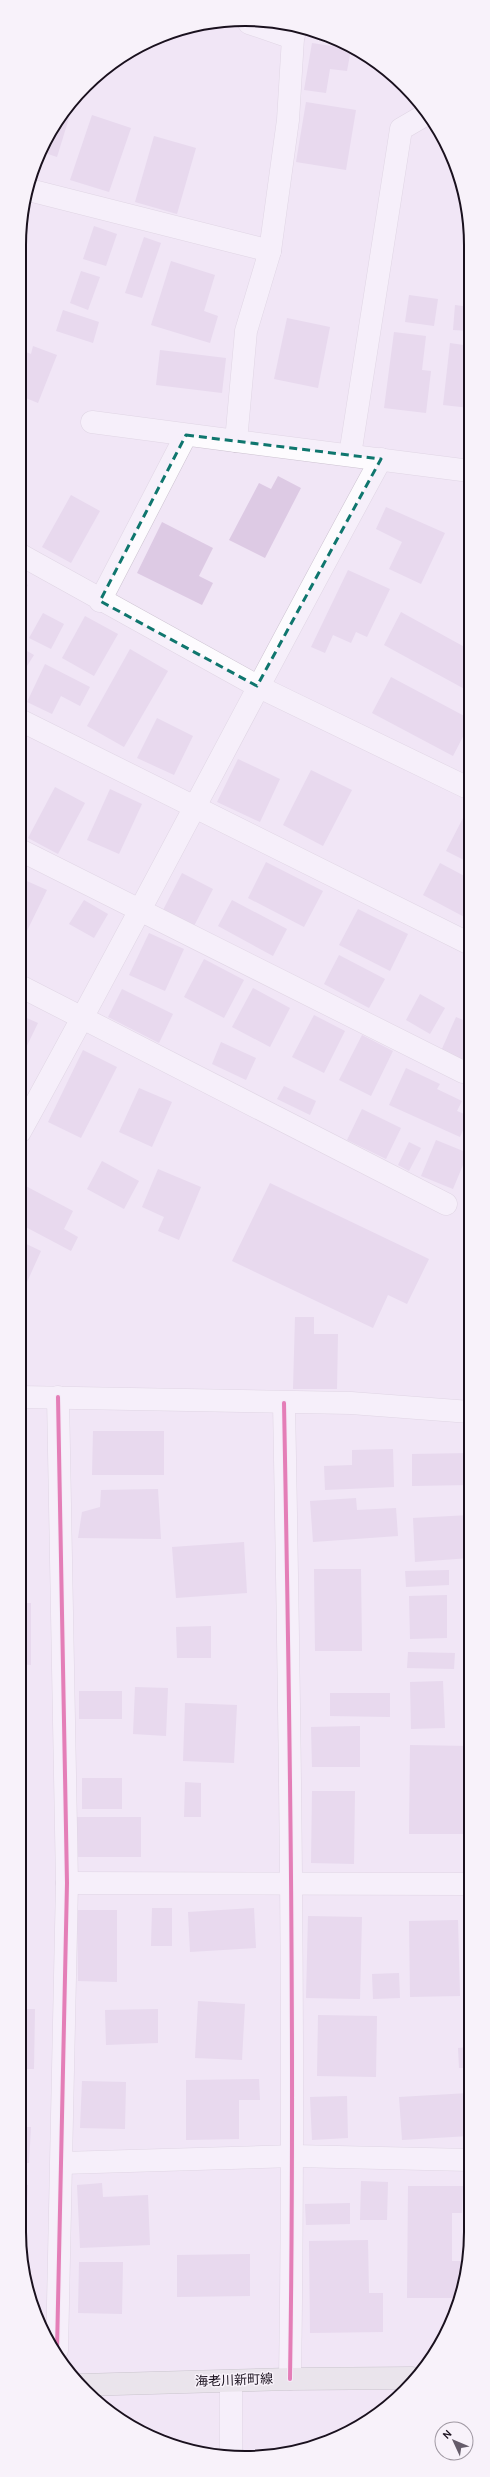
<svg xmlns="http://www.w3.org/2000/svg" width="490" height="2477" font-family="Karla,'Noto Sans JP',sans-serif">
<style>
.building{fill:#ddcae4}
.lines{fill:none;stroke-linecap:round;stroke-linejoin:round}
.minor-casing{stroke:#ccc2d0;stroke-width:23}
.major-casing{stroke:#9c9d9c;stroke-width:23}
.minor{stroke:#fdfbfe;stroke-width:22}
.major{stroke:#e2e3e1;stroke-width:22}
.cycleway-casing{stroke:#f8f2fa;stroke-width:6}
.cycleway{stroke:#d6006c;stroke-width:4}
.marked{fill:none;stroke:#0f766e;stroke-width:3;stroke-dasharray:8 5;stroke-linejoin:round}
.labels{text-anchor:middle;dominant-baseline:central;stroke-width:3;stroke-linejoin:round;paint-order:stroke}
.street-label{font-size:13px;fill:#1a111e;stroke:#f8f2fa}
.rim{fill:none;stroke:#1a111e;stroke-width:2}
</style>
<rect width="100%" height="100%" fill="#f1e6f6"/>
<!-- building -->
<g class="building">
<polygon points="312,43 351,49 347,71 330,69 326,93 304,90"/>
<polygon points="383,70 401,82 396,86"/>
<polygon points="306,102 356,110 346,170 296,162"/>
<polygon points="73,105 57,157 42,152 49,132"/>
<polygon points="92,115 131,128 109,192 70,180"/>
<polygon points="154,136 196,148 177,214 135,202"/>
<polygon points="94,226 117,234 106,266 83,259"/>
<polygon points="144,237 161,243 142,298 125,293"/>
<polygon points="171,261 215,275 204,311 218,316 210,343 151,325"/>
<polygon points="81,271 100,277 88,310 70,303"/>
<polygon points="409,295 438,299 434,326 405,322"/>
<polygon points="455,305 470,307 470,331 453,330"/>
<polygon points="63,310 99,322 93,343 56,331"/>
<polygon points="287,318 330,327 318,388 274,379"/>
<polygon points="394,332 426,336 422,370 431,371 426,413 384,408"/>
<polygon points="450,343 470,346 470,408 443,405"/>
<polygon points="33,346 57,355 38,403 21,396 21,350 31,354"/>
<polygon points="160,350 226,358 222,393 156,385"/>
<polygon points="278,476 301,488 265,558 229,540 259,483 271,489"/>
<polygon points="71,495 100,511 71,563 42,547"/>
<polygon points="386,507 445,533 421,584 389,569 402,542 376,529"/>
<polygon points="162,522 213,548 199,576 213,583 202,605 137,573"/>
<polygon points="348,570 390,589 367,637 356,632 351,643 333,635 325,653 311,647"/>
<polygon points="21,581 28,585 21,598"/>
<polygon points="401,612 470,650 470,692 384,645"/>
<polygon points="43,613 64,624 51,649 29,638"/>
<polygon points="85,616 118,634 94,676 62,658"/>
<polygon points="20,647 34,655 20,677"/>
<polygon points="130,649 168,671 124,747 87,726"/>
<polygon points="45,664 90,687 80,706 61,696 52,714 27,702"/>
<polygon points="391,677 470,719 470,723 453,756 372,713"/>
<polygon points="157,718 193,736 174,775 137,758"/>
<polygon points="238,759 280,779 260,822 217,802"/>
<polygon points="311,770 352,790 323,846 283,825"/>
<polygon points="55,787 85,803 58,854 28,838"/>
<polygon points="110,789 142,804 119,854 87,840"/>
<polygon points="463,818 470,821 470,863 446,851"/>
<polygon points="266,862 323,891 304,927 248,898"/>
<polygon points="440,863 470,879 470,920 423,895"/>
<polygon points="182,873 213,889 194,926 163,910"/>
<polygon points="20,878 47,890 20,945"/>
<polygon points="84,900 108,914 94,938 69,924"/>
<polygon points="232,900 287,929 273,956 218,926"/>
<polygon points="358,909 408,934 390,971 339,945"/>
<polygon points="149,933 184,949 165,991 129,975"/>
<polygon points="339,955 385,979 369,1008 324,984"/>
<polygon points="204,959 244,980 224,1018 184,997"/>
<polygon points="253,988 290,1008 270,1047 232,1027"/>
<polygon points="122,989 173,1014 159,1043 108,1017"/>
<polygon points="420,994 445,1008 430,1034 406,1020"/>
<polygon points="20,1015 38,1023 20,1060"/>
<polygon points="314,1015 345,1031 324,1073 292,1057"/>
<polygon points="456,1017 470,1023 470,1064 441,1051"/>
<polygon points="362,1035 393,1051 371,1096 339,1080"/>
<polygon points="221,1042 256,1058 246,1080 212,1064"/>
<polygon points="83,1050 117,1067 81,1138 48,1122"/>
<polygon points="406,1068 440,1084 437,1089 462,1101 457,1111 469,1116 460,1137 389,1105"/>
<polygon points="284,1086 316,1101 310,1115 277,1099"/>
<polygon points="139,1088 172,1102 152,1147 119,1132"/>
<polygon points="362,1109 401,1128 386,1159 347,1140"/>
<polygon points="436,1140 468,1153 453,1189 421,1176"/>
<polygon points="409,1142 421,1148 409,1171 398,1165"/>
<polygon points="102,1161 139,1181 124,1209 87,1189"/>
<polygon points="158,1169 201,1187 179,1240 158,1231 164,1217 142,1207"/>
<polygon points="20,1183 73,1211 64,1229 78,1237 71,1251 20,1224"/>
<polygon points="270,1183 429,1259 407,1304 388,1295 373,1328 232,1261"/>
<polygon points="20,1241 41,1251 27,1282 20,1279"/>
<polygon points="295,1317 314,1317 314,1334 338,1334 337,1389 293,1389"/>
<rect x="20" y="1430" width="2" height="62"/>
<polygon points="93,1431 164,1431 164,1475 92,1475"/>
<polygon points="393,1449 394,1487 325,1490 324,1466 352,1465 352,1450"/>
<polygon points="470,1453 470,1485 412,1486 412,1454"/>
<polygon points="158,1489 161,1539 78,1538 82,1512 100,1507 101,1490"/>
<polygon points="356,1498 357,1510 396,1508 398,1536 313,1542 310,1501"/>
<polygon points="470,1515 470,1558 415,1562 413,1518"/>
<polygon points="244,1542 247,1593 176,1598 172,1547"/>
<polygon points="314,1569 361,1569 362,1651 315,1651"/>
<polygon points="449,1570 449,1585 406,1587 405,1571"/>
<polygon points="447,1595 447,1638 410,1639 409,1596"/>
<polygon points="20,1603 31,1603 31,1665 20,1664"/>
<polygon points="211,1626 211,1658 177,1658 176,1627"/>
<polygon points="408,1652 455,1653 454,1669 407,1668"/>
<polygon points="443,1681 445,1728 411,1729 410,1682"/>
<polygon points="135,1687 168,1688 166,1736 133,1734"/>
<rect x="79" y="1691" width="43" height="28"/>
<polygon points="330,1693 390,1693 390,1717 330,1716"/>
<polygon points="185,1703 237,1705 234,1763 183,1761"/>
<polygon points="360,1726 360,1767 312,1767 311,1727"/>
<polygon points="410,1745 469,1746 469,1834 409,1834"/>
<polygon points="19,1770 26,1771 24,1873 19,1873"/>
<rect x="82" y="1778" width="40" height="31"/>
<polygon points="185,1782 201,1783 201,1817 184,1817"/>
<polygon points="312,1791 355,1791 354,1864 311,1863"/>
<rect x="77" y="1817" width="64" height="40"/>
<polygon points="152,1908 172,1908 172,1946 151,1946"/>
<polygon points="254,1908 256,1948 190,1952 188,1912"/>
<polygon points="77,1910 117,1910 117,1982 78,1981"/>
<polygon points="308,1916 362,1917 360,1999 306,1998"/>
<polygon points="458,1920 460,1996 410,1997 409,1921"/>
<polygon points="399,1973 400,1998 373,1999 372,1974"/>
<polygon points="198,2001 245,2004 242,2060 195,2058"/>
<polygon points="19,2009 35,2009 34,2069 19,2069"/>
<polygon points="158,2009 158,2043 106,2045 105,2010"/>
<polygon points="318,2015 377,2016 376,2077 317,2076"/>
<polygon points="469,2047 469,2068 459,2068 458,2048"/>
<polygon points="259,2079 260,2100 239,2100 239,2139 186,2140 186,2080"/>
<polygon points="82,2081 126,2082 125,2129 80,2128"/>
<polygon points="469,2093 469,2136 402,2140 399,2097"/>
<polygon points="347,2096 348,2138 312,2140 310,2097"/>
<polygon points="19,2127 31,2127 29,2163 19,2163"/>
<polygon points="361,2181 388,2182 387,2220 360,2220"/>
<polygon points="102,2183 103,2197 148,2195 150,2245 80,2248 77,2185"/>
<polygon points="19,2184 28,2185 25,2244 21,2243 19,2232"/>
<polygon points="408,2186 463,2186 462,2213 452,2213 452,2261 462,2261 462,2285 458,2298 407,2298"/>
<polygon points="350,2203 350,2224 306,2225 305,2204"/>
<polygon points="368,2240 369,2293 383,2293 383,2332 310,2333 309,2241"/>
<polygon points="250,2254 250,2296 177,2297 177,2255"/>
<polygon points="79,2262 123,2262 122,2314 78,2313"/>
<polygon points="193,2448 217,2448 217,2454 193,2449"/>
</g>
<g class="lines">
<defs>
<g id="minor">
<polyline points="249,23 293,38"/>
<polyline points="296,28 293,38 288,120 270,251 246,331 236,441 470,471"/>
<polyline points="29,190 270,251"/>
<polyline points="92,422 236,441"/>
<polyline points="350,455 401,129 425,115"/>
<polyline points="21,555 257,686 466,787"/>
<polyline points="100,601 186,435"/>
<polyline points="20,720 470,944"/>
<polyline points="20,850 463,1072"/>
<polyline points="20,986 446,1204"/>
<path d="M20,1132C143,909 259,682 381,459"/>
<polyline points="20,1397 351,1403 470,1412"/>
<path d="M284,1403C290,1728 295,2053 290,2379"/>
<polyline points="67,1883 469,1884"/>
<polyline points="62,2163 294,2156 469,2160"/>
<polyline points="57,2350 67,1883 58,1397"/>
<polyline points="231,2381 231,2457"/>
</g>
<polyline id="major" points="81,2385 290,2379 412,2378"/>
</defs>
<!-- minor casing -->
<use href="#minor" class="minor-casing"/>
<!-- major casing -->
<use href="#major" class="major-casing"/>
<!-- minor -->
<use href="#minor" class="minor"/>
<!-- major -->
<use href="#major" class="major"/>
<defs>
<g id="cycleway">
<path d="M284,1403C290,1728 295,2053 290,2379"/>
<polyline points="57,2350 67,1883 58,1397"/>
</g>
</defs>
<!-- cycleway casing -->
<use href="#cycleway" class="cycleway-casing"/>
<!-- cycleway -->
<use href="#cycleway" class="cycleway"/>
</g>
<!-- marked area -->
<path d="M0 0H490V2477H0ZM186,435L381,459L257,686L100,601Z" fill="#f1e6f6" fill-opacity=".55" fill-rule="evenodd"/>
<path class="marked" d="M186,435L381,459L257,686L100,601Z"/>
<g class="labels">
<!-- street labels -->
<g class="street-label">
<text transform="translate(234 2380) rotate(-2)">海老川新町線</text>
</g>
</g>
<!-- crop -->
<path d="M0 0H490V2477H0ZM245 26H245A219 219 0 0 1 464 245V2232A219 219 0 0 1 245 2451H245A219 219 0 0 1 26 2232V245A219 219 0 0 1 245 26Z" fill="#f8f2fa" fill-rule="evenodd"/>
<path class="rim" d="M245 26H245A219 219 0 0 1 464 245V2232A219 219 0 0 1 245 2451H245A219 219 0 0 1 26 2232V245A219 219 0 0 1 245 26Z"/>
<!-- north arrow -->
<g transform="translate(454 2441) rotate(314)"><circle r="19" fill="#f8f2fa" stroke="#9f98a2"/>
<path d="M0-3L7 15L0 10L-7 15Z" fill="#655c6a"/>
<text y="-6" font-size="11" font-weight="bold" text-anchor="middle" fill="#1a111e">N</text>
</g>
</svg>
